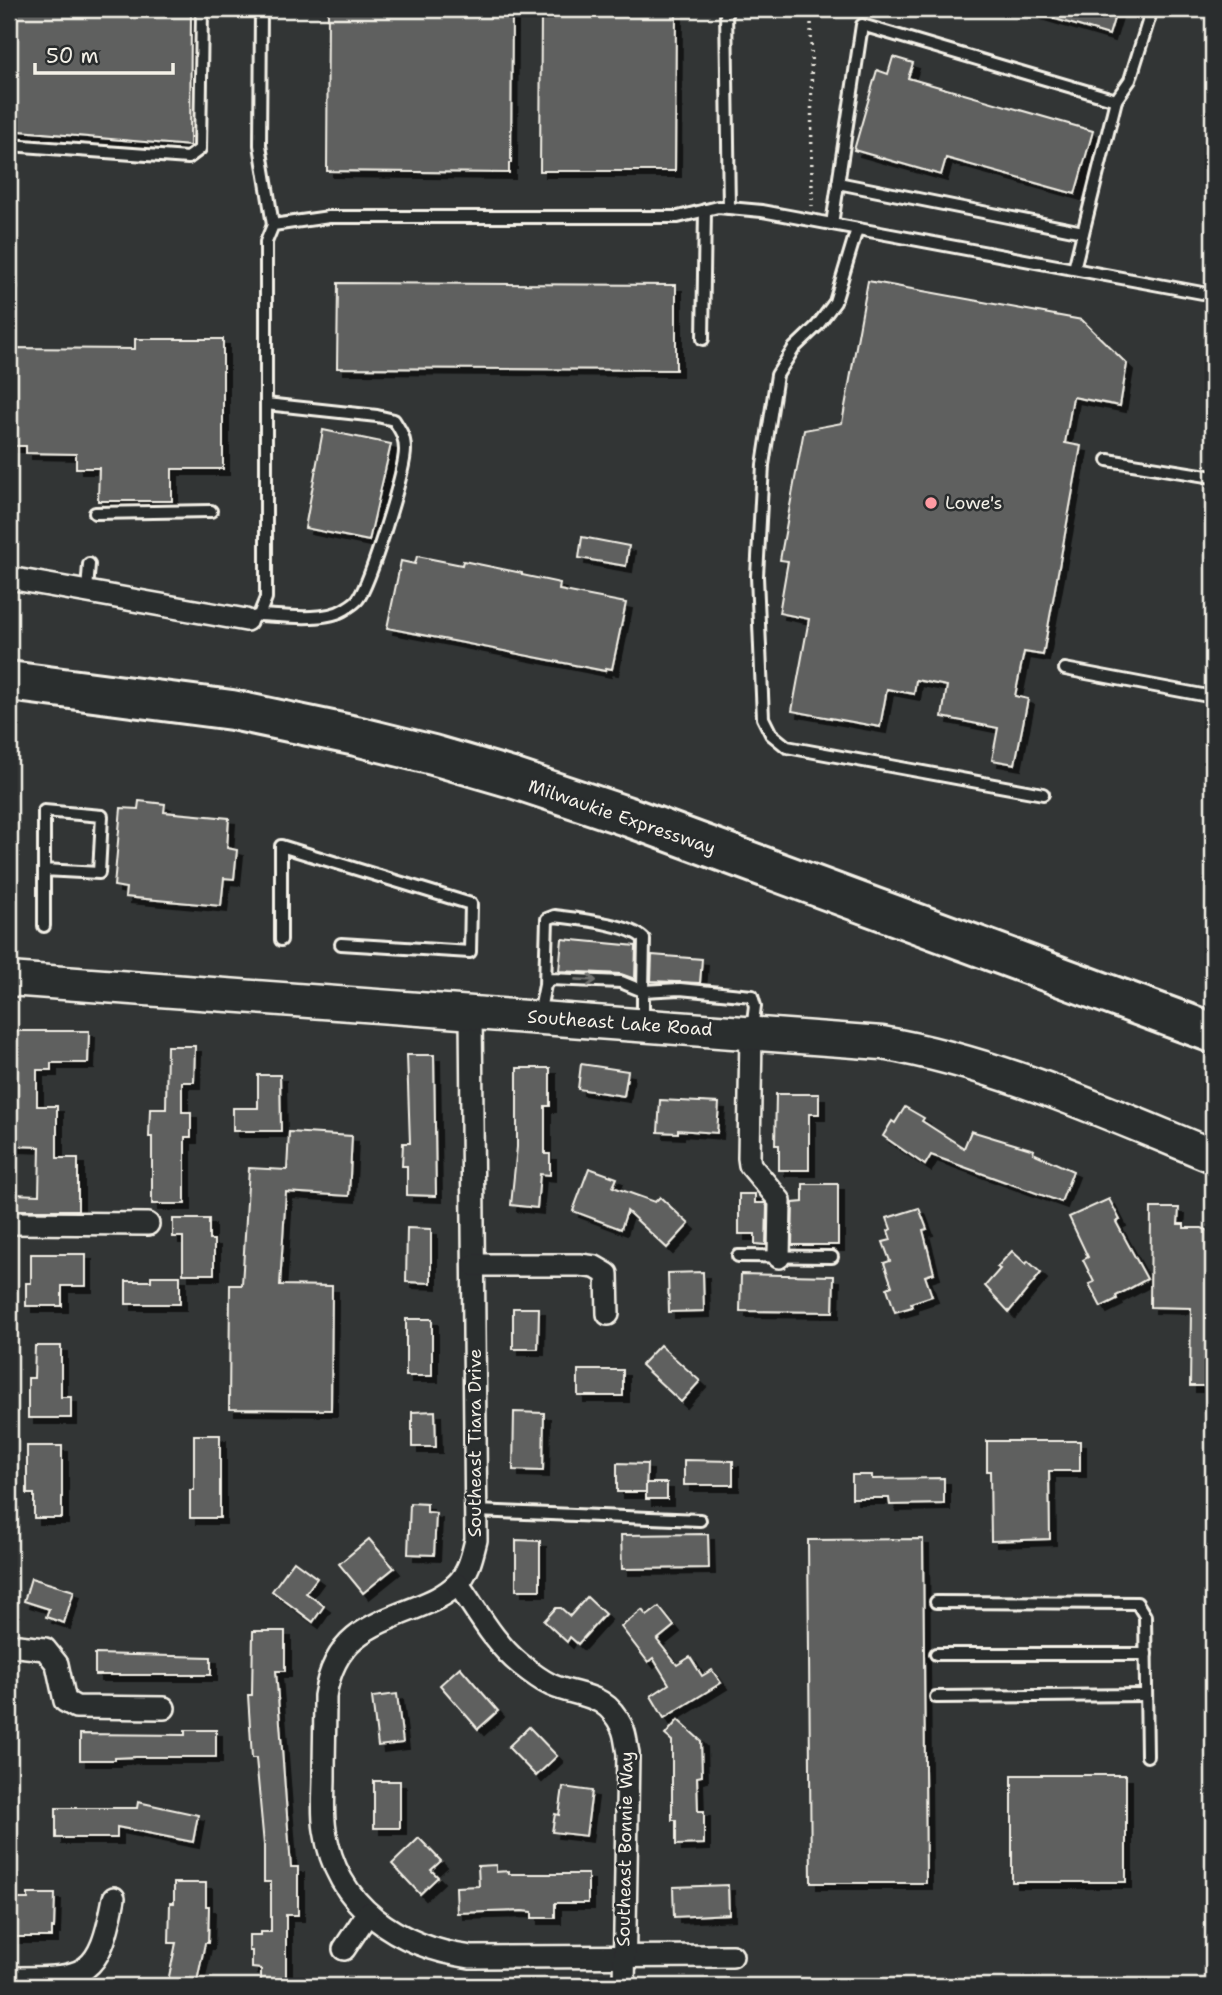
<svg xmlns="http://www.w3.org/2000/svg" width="1222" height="1995" font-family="'Shantell Sans',sans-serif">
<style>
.building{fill:#5f605f;stroke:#f4f1e8;stroke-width:2;filter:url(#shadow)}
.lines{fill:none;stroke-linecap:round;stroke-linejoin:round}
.lane-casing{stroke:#f4f1e8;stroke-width:16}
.street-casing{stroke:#f4f1e8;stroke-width:26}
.secondary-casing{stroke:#f4f1e8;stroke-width:37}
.highway-casing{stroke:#f4f1e8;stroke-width:44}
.path{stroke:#f4f1e8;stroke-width:3.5;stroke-dasharray:2 5;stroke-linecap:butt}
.lane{stroke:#2a2d2e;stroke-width:10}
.street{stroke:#2a2d2e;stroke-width:21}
.secondary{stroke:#2a2d2e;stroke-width:32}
.highway{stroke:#2a2d2e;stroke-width:38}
.oneway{stroke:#71726f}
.poi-dot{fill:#ff9aa2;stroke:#2a2d2e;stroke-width:2.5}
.labels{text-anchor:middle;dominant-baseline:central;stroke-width:5;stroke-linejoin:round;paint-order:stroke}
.poi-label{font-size:18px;fill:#f4f1e8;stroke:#2a2d2e;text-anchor:start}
.street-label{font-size:18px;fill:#f4f1e8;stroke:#2a2d2e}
</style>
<defs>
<filter id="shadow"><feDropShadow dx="6" dy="6" stdDeviation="0" flood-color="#0009"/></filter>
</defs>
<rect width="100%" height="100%" fill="#323535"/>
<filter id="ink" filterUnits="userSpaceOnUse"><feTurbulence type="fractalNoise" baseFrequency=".0143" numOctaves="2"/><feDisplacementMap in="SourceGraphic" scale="14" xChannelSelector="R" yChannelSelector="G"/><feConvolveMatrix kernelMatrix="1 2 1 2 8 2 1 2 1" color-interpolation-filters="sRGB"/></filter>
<g filter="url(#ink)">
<!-- building -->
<g class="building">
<polygon points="9,9 191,9 190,146 9,130"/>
<polygon points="328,9 512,9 511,163 509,163 509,173 327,171"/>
<polygon points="541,9 676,9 675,171 540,171"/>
<polygon points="1035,9 1117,9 1109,35 1035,13"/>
<polygon points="893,57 913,63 908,78 1093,131 1075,194 946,158 941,175 854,150 877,70 888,74"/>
<polygon points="868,281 1082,320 1127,364 1120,406 1073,397 1065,443 1081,446 1043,655 1024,652 1015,696 1028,699 1015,764 992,760 998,728 942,717 947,686 916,680 914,694 887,689 880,727 792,711 809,619 779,613 788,561 780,560 804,430 842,423"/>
<polygon points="338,283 676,285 676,370 337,368"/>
<polygon points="135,339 223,339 223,469 172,469 172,501 98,501 99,468 76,468 76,454 26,453 26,446 9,446 9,348 135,349"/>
<polygon points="323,430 391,444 369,541 305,528"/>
<polygon points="582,537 629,546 626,566 579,558"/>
<polygon points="417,556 462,565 463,561 522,573 522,575 560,583 559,590 626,603 612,669 606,668 605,671 387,628 401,561 415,564"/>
<polygon points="139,801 165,804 164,812 229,818 227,848 237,850 234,879 224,878 221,906 125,897 126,888 114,886 121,808 138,809"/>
<polygon points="562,939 636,946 635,979 621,974 559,971"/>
<polygon points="652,955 702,959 700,983 651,981"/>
<polygon points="9,1031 89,1031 88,1063 51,1063 51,1070 37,1070 37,1106 57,1106 57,1158 78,1158 78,1210 12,1210 13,1194 39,1195 40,1147 14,1146 14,1070 9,1070"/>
<polygon points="167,1046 195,1046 194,1082 182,1082 182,1112 191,1112 191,1137 185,1137 185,1204 152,1204 152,1137 149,1137 150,1109 166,1109"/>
<polygon points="407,1055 434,1055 436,1196 407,1195 407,1166 402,1166 403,1143 410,1143"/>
<polygon points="581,1064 628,1071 624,1096 578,1089"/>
<polygon points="517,1068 550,1068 550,1106 545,1106 545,1154 550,1154 550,1175 540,1174 537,1208 511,1205 517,1147"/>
<polygon points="258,1075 280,1075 281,1131 233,1131 233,1108 258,1108"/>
<polygon points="776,1094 819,1094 819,1114 809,1114 809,1170 779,1170 779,1145 775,1145"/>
<polygon points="660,1100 719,1103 717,1133 678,1130 678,1133 658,1132"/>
<polygon points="905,1107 924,1118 922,1121 964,1148 971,1131 1034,1150 1033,1153 1073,1171 1061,1202 931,1155 925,1165 883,1136 892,1121 895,1123"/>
<polygon points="289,1132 352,1136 349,1196 286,1192 280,1285 332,1286 331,1410 229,1409 230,1285 242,1285 249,1168 287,1170"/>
<polygon points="589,1168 617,1178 613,1187 655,1202 660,1197 689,1224 667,1248 627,1211 621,1229 573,1211"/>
<polygon points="803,1184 838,1184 838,1245 792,1245 793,1203 803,1202"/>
<polygon points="739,1194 755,1194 755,1203 765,1203 767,1206 766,1245 755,1244 755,1234 739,1234"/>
<polygon points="1109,1199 1120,1220 1116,1222 1147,1279 1116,1296 1117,1299 1101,1307 1089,1284 1094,1282 1083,1260 1088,1257 1069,1217"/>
<polygon points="919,1208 927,1229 923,1230 934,1273 925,1276 932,1296 911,1303 912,1307 895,1312 887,1288 892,1286 884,1263 890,1261 883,1242 891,1240 888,1231 891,1229 887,1218"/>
<polygon points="1151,1208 1179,1208 1178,1224 1184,1224 1184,1228 1202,1228 1213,1233 1213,1386 1190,1386 1191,1308 1150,1307"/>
<polygon points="173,1219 209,1219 209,1240 214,1240 214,1274 183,1274 183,1237 173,1237"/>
<polygon points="407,1228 431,1229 431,1283 406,1282"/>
<polygon points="1012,1251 1026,1264 1028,1261 1041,1273 1009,1312 985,1286 1000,1269 997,1267"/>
<polygon points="31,1254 86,1254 86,1286 62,1286 62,1306 26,1306 26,1283 31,1283"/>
<polygon points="703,1272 704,1311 669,1312 668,1273"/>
<polygon points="741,1274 834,1276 833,1312 740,1311"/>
<polygon points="151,1276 180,1276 180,1304 126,1304 126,1281 151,1281"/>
<polygon points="513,1308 539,1308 538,1349 513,1349"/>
<rect x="406" y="1319" width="26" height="57"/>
<polygon points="660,1345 700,1381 681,1402 641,1365"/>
<polygon points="35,1346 61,1346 61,1397 71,1397 71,1418 28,1418 28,1378 34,1378"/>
<rect x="578" y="1370" width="45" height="26"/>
<polygon points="435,1411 436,1447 412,1447 412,1412"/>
<polygon points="514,1412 544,1413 543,1471 513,1470"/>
<polygon points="194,1435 220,1435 220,1518 190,1518 190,1490 194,1490"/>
<polygon points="987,1441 1080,1441 1080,1471 1049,1471 1050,1539 991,1541 990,1471 987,1471"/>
<polygon points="27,1446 62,1446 62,1518 34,1518 34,1494 27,1494"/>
<polygon points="684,1460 733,1461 733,1485 684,1485"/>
<polygon points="617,1463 647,1464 646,1492 617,1492"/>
<polygon points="852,1475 872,1475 872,1479 944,1478 944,1504 890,1505 889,1498 852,1498"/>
<rect x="646" y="1483" width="21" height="16"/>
<polygon points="410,1503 427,1504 427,1512 436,1513 434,1555 408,1554"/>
<polygon points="708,1534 709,1568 622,1569 621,1535"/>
<polygon points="369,1539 394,1568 363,1593 339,1564"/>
<polygon points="923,1539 926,1883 811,1883 808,1540"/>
<polygon points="516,1540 540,1541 540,1590 516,1590"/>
<polygon points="294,1561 317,1578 306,1593 324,1606 313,1622 272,1591"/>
<polygon points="31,1578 74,1591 64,1623 46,1617 49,1609 24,1601"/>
<polygon points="587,1597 605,1614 578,1644 570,1637 567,1642 544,1621 556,1608 561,1608 570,1616"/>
<polygon points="659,1607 674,1626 657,1640 677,1665 690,1657 702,1676 712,1670 721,1683 664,1718 651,1696 669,1684 653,1658 648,1662 621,1627 642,1610 647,1616"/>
<polygon points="253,1631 285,1631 285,1671 276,1671 291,1867 298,1867 298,1915 286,1915 286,1986 261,1986 261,1969 252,1968 252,1951 249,1951 249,1935 261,1935 261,1932 271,1932 271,1882 264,1882 264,1845 256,1758 252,1758 248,1695 252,1695"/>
<polygon points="95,1654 211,1657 211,1675 95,1675"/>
<polygon points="460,1667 498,1711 478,1729 440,1685"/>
<polygon points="397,1694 403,1743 378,1746 372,1697"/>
<polygon points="678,1720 701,1741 702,1776 697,1777 698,1811 704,1811 704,1844 676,1845 676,1820 672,1820 672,1741 665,1735"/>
<polygon points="529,1727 557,1756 536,1776 508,1747"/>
<polygon points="185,1730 216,1730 216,1757 136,1757 115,1758 115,1760 80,1760 80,1734 185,1735"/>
<rect x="1012" y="1775" width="114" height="107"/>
<rect x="374" y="1781" width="26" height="47"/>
<polygon points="563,1787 592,1791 586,1836 552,1832 555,1814 559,1815"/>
<polygon points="138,1802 198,1815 193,1842 117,1827 117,1838 56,1838 56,1808 137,1808"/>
<polygon points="419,1838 441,1861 431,1870 438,1877 420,1894 392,1864"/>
<polygon points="496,1865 496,1872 509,1871 509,1874 588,1874 588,1903 555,1903 555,1918 532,1918 532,1912 522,1911 457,1913 456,1887 479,1886 478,1866"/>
<polygon points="174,1883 206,1883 206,1906 209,1906 208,1943 205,1943 196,1986 167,1986 176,1943 169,1943 170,1903 174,1903"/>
<polygon points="728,1885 729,1914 674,1917 673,1887"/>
<polygon points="28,1894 55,1894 54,1928 52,1928 52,1937 9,1937 9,1899 28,1899"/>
</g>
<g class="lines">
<defs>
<g id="lane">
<polyline points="261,9 260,145 273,225"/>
<polyline points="726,9 729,208"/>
<polyline points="1116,100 1130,80 1152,9"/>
<polyline points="9,145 188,158 200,149 202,9"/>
<polyline points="838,183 1083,232"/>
<polyline points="832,224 862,25 1116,100 1074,269"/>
<polyline points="857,229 835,302 817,326 794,348 777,375 763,465 757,576 763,718 771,734 787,747 1043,794"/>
<polyline points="9,287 11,287"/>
<polyline points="703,339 705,210"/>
<polyline points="1108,460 1213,477"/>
<polyline points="95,513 211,511"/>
<polyline points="87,591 89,564"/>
<path d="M259,615C282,616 325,622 345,609C348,607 355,603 358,599C370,584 405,471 405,450C405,437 401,431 394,420L377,416L266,404"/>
<polyline points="246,620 259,615 266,598 266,242 273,225 329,217 678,217 718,207 762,211 1213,295"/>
<polyline points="1065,669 1213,697"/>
<polyline points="44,870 99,873 102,816 44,811 44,926"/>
<polyline points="281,940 281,846 471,904 470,952 341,944"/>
<path d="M539,1015L545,985L550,979L621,982L643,991L644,939C630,924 577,919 555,916L547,919L545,985"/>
<polyline points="643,1023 643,991 680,989 752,996 755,1006 752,1030"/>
<polyline points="738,1256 832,1257"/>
<polyline points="476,1511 700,1520"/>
<polyline points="936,1602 1137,1603 1145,1616 1147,1756"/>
<polyline points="936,1654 1146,1654"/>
<polyline points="936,1697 1146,1695"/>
</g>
<g id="street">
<polyline points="9,578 246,620"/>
<path d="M471,1013L476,1540C472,1556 469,1572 457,1584C445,1596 430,1602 415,1608C366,1627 334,1639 325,1696C325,1723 324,1750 324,1777C324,1794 322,1813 325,1830C336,1907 399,1947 471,1957L732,1956"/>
<polyline points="751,1033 749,1158 750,1165 780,1201 779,1257"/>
<polyline points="9,1223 148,1224"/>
<polyline points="474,1265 580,1265 595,1267 607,1274 608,1314"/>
<path d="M458,1584C477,1611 494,1643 520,1664C530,1672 540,1680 551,1685C580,1698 605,1691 622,1727C626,1735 626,1745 628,1753L624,1986"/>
<polyline points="9,1645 45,1649 57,1664 65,1701 76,1707 164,1708"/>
<polyline points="344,1949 368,1913"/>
<path d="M9,1978C86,1978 99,1979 114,1898"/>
</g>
<path id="secondary" d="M9,979L882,1043C998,1063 1105,1112 1213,1156"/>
<polyline id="highway" points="9,681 232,710 356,736 433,755 512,778 632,818 1213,1033"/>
</defs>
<!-- lane casing -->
<use href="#lane" class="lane-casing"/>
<!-- street casing -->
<use href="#street" class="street-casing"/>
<!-- secondary casing -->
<use href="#secondary" class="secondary-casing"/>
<!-- highway casing -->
<use href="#highway" class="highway-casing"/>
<!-- path -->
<polyline class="path" points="811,9 812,206"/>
<!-- lane -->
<use href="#lane" class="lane"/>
<!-- street -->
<use href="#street" class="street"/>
<!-- secondary -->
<use href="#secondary" class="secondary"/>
<!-- highway -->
<use href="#highway" class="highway"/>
</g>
<!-- one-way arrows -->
<defs><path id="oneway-shaft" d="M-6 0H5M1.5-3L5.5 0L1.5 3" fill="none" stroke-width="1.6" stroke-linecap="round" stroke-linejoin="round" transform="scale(1.75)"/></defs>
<use class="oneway" href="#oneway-shaft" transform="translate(586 980) rotate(3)"/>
</g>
<!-- markers -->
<circle class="poi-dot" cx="931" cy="503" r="7"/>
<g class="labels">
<!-- poi labels -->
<g class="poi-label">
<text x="945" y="503">Lowe's</text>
</g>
<!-- street labels -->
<g class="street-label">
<text transform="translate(622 817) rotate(19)">Milwaukie Expressway</text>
<text transform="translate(620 1023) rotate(4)">Southeast Lake Road</text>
<text transform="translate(475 1443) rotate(-90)">Southeast Tiara Drive</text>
<text transform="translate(625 1849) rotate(-89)">Southeast Bonnie Way</text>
</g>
</g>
<!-- margin -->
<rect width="1222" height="1995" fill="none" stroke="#2a2d2e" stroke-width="35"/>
<rect x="18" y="18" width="1187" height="1960" fill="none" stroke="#f4f1e8" stroke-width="2.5" filter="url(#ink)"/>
<!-- scale -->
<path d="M35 63v10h138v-10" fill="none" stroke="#f4f1e8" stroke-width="3.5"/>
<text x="46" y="63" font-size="21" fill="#f4f1e8" stroke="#2a2d2e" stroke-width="5" paint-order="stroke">50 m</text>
</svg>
